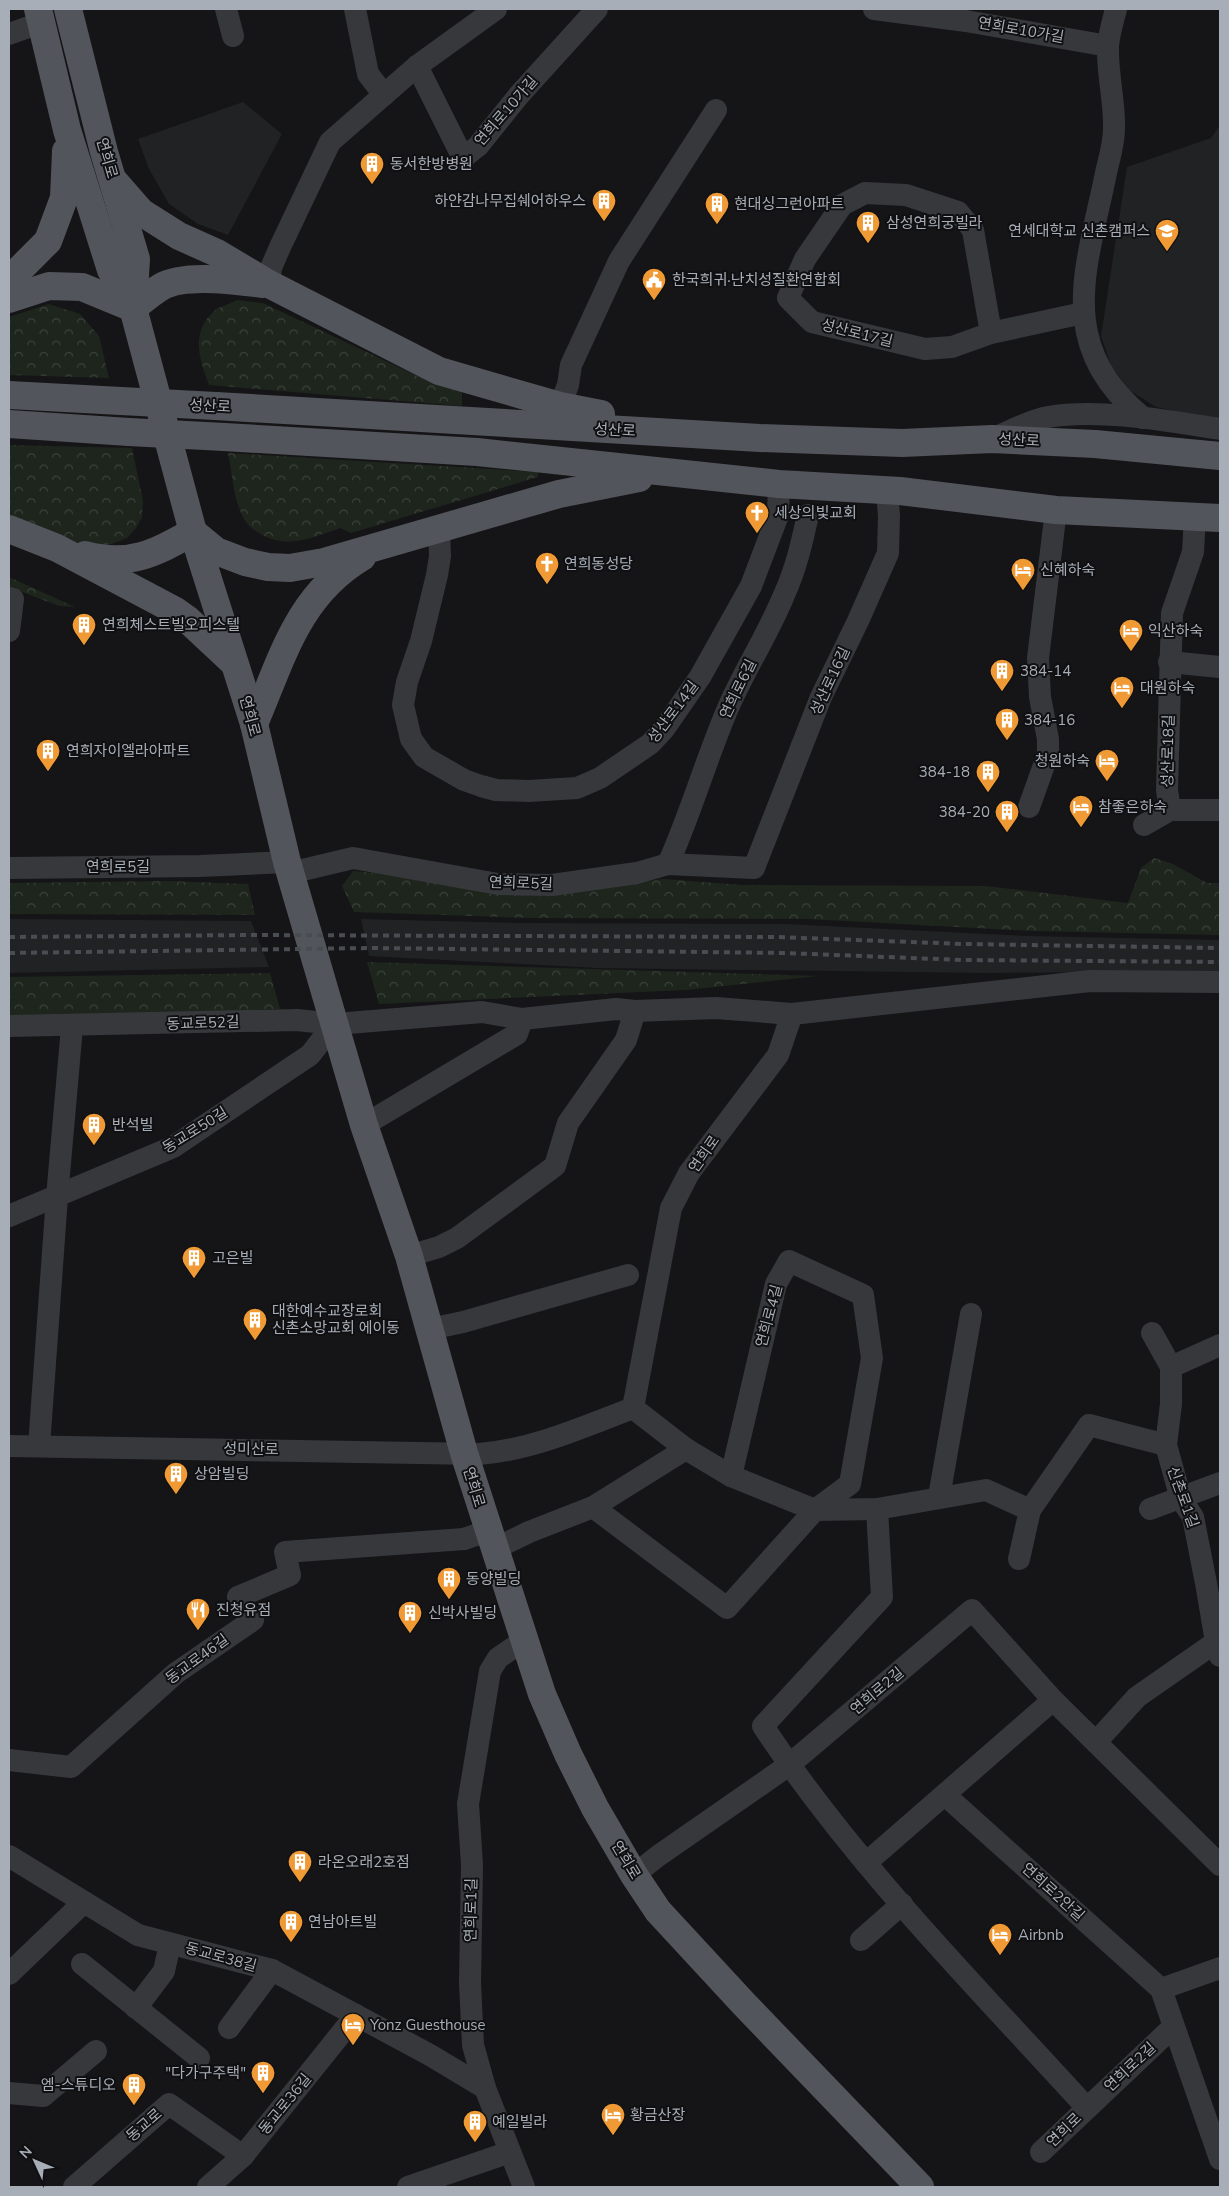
<svg xmlns="http://www.w3.org/2000/svg" width="1229" height="2196" font-family="'Nunito Sans','Noto Sans KR',sans-serif">
<style>
.built{fill:#212224}
.forest{fill:url(#forest-crowns)}
.lines{fill:none;stroke-linecap:round;stroke-linejoin:round}
.minor{stroke:#36383c;stroke-width:22}
.major{stroke:#52555b;stroke-width:28}
.rail{stroke:#494c51;stroke-width:4;stroke-dasharray:6 5;stroke-linecap:butt}
.major-bridge{stroke:#52555b;stroke-width:28}
.labels{text-anchor:middle;dominant-baseline:central;stroke-width:4;stroke-linejoin:round;paint-order:stroke}
.street-label{font-size:15px;fill:#a7aeb7;stroke:#101012}
.poi-label{font-size:15px;fill:#a7aeb7;stroke:#101012;text-anchor:start}
</style>
<defs>
<pattern id="forest-crowns" width="20" height="18" patternUnits="userSpaceOnUse" patternTransform="scale(1.25)"><rect width="20" height="18" fill="#1d251d"/><path d="M2 6a3 3 0 1 1 6 0M12 15a3 3 0 1 1 6 0" fill="none" stroke="#3b423c"/></pattern>
</defs>
<rect width="100%" height="100%" fill="#151517"/>
<!-- built -->
<g class="built">
<polygon points="243,102 282,134 228,235 198,224 169,204 149,169 138,139"/>
<polygon points="1220,125 1220,418 1206,418 1156,407 1129,390 1111,365 1101,336 1127,167 1211,138"/>
<polygon points="9,919 251,921 269,967 9,973"/>
<polygon points="361,919 522,923 786,924 1028,936 1220,940 1220,971 986,973 597,968 369,956"/>
</g>
<!-- forest -->
<g class="forest">
<path d="M237,300L263,303L430,382L462,392V406L209,385C200,360 190,334 213,312C218,307 230,304 237,300Z"/>
<polygon points="49,304 80,314 99,336 109,378 9,375 9,317"/>
<polygon points="9,445 132,448 143,501 142,517 136,528 127,538 112,544 86,547 9,517"/>
<path d="M228,453L538,472V477L351,533L340,528C312,538 286,550 259,533C250,528 245,522 241,513C233,495 232,472 228,453Z"/>
<polygon points="9,577 75,607 59,606 9,587"/>
<polygon points="1154,858 1173,864 1207,883 1220,883 1220,935 1033,931 808,919 529,918 354,912 342,886 353,871 572,891 663,879 743,885 986,886 1128,903 1141,868"/>
<polygon points="167,881 248,884 255,915 9,914 9,883"/>
<polygon points="367,962 818,976 686,990 379,1004"/>
<polygon points="270,973 280,1009 9,1020 9,977"/>
</g>
<g class="lines">
<!-- minor -->
<g class="minor">
<polyline points="226,9 233,36"/>
<polyline points="355,9 368,74 384,95"/>
<polyline points="874,9 966,21 1108,46"/>
<path d="M1116,9C1113,21 1109,34 1108,46C1107,74 1115,102 1114,129C1114,145 1108,162 1105,178C1085,273 1056,345 1143,418"/>
<polyline points="9,34 40,23"/>
<polyline points="417,66 463,158 478,146 519,95 597,9"/>
<polyline points="269,284 271,268 280,247 330,142 417,66 496,9"/>
<polyline points="991,333 973,230 958,212 906,195 865,193 842,205 805,259 788,298 812,322 925,349 952,347 991,333 1083,313"/>
<polyline points="560,406 568,385 571,365 619,261 716,110"/>
<path d="M994,438C1011,431 1030,420 1048,417C1100,408 1168,421 1220,429"/>
<polyline points="439,528 440,556 437,575 421,641 407,682 403,705 411,739 424,757 464,780 481,786 496,790 529,791 577,788 600,778 650,744 664,729 700,677 751,586 778,515 779,484"/>
<polyline points="9,598 13,599 9,631"/>
<polyline points="1169,662 1220,667"/>
<polyline points="1029,807 1048,754 1048,739 1040,697 1038,658 1056,510"/>
<polyline points="1170,810 1167,790 1172,613 1193,552 1195,516"/>
<polyline points="1144,825 1170,810 1220,810"/>
<path d="M668,864C691,813 706,759 728,708C745,669 768,634 784,595C796,569 802,542 808,515"/>
<polyline points="9,868 200,866 287,862"/>
<polyline points="290,873 353,858 498,884 552,885 637,873 668,864 754,868 821,697 858,621 888,553 889,516 887,491"/>
<polyline points="348,1023 482,1012 522,1019 616,1009 635,1011 716,1008 792,1014 1090,981 1220,982"/>
<polyline points="9,1026 297,1020 334,1024"/>
<polyline points="364,1125 517,1034 522,1019"/>
<polyline points="9,1216 173,1147 310,1055 334,1024"/>
<polyline points="409,1256 439,1247 457,1238 555,1166 568,1123 626,1040 635,1011"/>
<polyline points="430,1329 463,1322 628,1275"/>
<polyline points="1152,1333 1171,1367 1171,1404 1166,1445 1181,1499 1193,1517 1206,1583 1216,1642 1220,1656"/>
<polyline points="1171,1367 1220,1345"/>
<polyline points="633,1408 686,1449 731,1476 815,1510 877,1509 986,1490 1030,1510"/>
<path d="M9,1446L479,1454C532,1450 583,1427 633,1408L671,1208L689,1173L778,1055L792,1014"/>
<polyline points="39,1446 57,1197 72,1027"/>
<polyline points="939,1497 971,1314"/>
<polyline points="593,1507 727,1608 815,1510 850,1484 872,1358 863,1295 789,1261 776,1284 731,1476"/>
<path d="M877,1509L882,1597L763,1726C855,1865 975,1985 1087,2108"/>
<polyline points="1150,1509 1220,1483"/>
<polyline points="494,1549 529,1532 593,1507 686,1449"/>
<polyline points="1019,1559 1030,1510 1089,1425 1166,1445"/>
<polyline points="523,1641 498,1658 490,1671 468,1804 472,1865 470,1983 473,2045 485,2088 524,2187"/>
<polyline points="1096,1742 1137,1697 1216,1642"/>
<polyline points="9,1760 71,1767 176,1673 253,1620 238,1597 290,1575 285,1552 464,1539 487,1531"/>
<polyline points="945,1795 1161,1989 1220,2159"/>
<polyline points="9,1856 84,1902"/>
<polyline points="866,1863 1053,1700"/>
<polyline points="634,1875 658,1856 789,1765 972,1610 1053,1700 1220,1865"/>
<polyline points="861,1940 902,1904"/>
<polyline points="82,1964 199,2058"/>
<polyline points="9,1974 84,1902 138,1935 272,1970 430,2055 485,2088"/>
<polyline points="1161,1989 1220,1968"/>
<polyline points="136,2008 164,1971 170,1944"/>
<polyline points="229,2028 272,1970"/>
<polyline points="9,2093 43,2096 96,2051"/>
<polyline points="1041,2152 1173,2027"/>
<polyline points="74,2187 169,2104 243,2156"/>
<polyline points="208,2187 243,2156 356,2015"/>
<polyline points="408,2187 510,2152"/>
</g>
<!-- major -->
<g class="major">
<polyline points="38,9 67,130 111,270 133,308 193,532 254,724 287,862 364,1125 409,1256 464,1453 542,1694 568,1754 595,1808 634,1875 658,1911 744,2004 920,2187"/>
<polyline points="68,9 104,152 136,259 133,308"/>
<polyline points="113,180 141,212 179,236 217,253 269,284 439,371 560,406 601,414"/>
<polyline points="9,280 48,241 64,198 66,151"/>
<polyline points="9,299 49,286 82,287 133,308"/>
<path d="M133,308C142,301 151,293 161,287C185,273 236,281 263,284"/>
<polyline points="9,395 121,401"/>
<polyline points="216,406 760,438 902,443 992,439 1095,444 1220,456"/>
<polyline points="9,424 129,432"/>
<polyline points="224,437 477,452 779,484 900,491 1056,510 1220,518"/>
<polyline points="9,529 57,548 174,610 188,620 233,662"/>
<polyline points="193,532 216,551 245,562 268,567 290,568 324,562 559,494 639,478"/>
<path d="M85,555C130,567 155,553 193,532"/>
<path d="M254,724C282,659 297,596 362,557"/>
</g>
<!-- rail -->
<g class="rail">
<polyline points="9,937 251,935 776,937 964,944 1220,948"/>
<polyline points="9,953 372,948 785,953 962,960 1220,962"/>
</g>
<!-- major-bridge -->
<g class="major-bridge">
<polyline points="121,401 216,406"/>
<polyline points="129,432 224,437"/>
</g>
</g>
<!-- icons -->
<defs>
<symbol id="building-pin" viewBox="-11 -11 22 30"><path d="M0 17L-7.5 6A9.5 9.5 0 1 1 7.5 6Z" fill="#f09a35" stroke="#101012"/><path d="M-4-6H4V6H1V3H-1V6H-4ZM-2.5-4.3h1.7v1.8h-1.7ZM.8-4.3h1.7v1.8H.8ZM-2.5-1h1.7V.8h-1.7ZM.8-1h1.7V.8H.8Z" fill="#fff"/></symbol>
<symbol id="university-pin" viewBox="-11 -11 22 30"><path d="M0 17L-7.5 6A9.5 9.5 0 1 1 7.5 6Z" fill="#f09a35" stroke="#101012"/><path d="M0-5L7-2L0 1L-7-2ZM-4 1L0 2.5L4 1V4Q0 6-4 4Z" fill="#fff"/></symbol>
<symbol id="civic-pin" viewBox="-11 -11 22 30"><path d="M0 17L-7.5 6A9.5 9.5 0 1 1 7.5 6Z" fill="#f09a35" stroke="#101012"/><path d="M-.6-6.5H3V-4.5H.6V-3L4-1V1h2V6H-6V1h2V-1L-.6-3ZM-1.2 2.5V6h2.4V2.5Z" fill="#fff"/></symbol>
<symbol id="church-pin" viewBox="-11 -11 22 30"><path d="M0 17L-7.5 6A9.5 9.5 0 1 1 7.5 6Z" fill="#f09a35" stroke="#101012"/><path d="M-1.2-6h2.4v3.5h3.3v2.4h-3.3V6h-2.4V-.1h-3.3v-2.4h3.3Z" fill="#fff"/></symbol>
<symbol id="hotel-pin" viewBox="-11 -11 22 30"><path d="M0 17L-7.5 6A9.5 9.5 0 1 1 7.5 6Z" fill="#f09a35" stroke="#101012"/><path d="M-6-4.5h1.5V1H6V5H4.5V3h-9V5H-6ZM-4 0a1.8 1.8 0 1 1 3.6 0ZM.5 0V-2.5h3Q6-2.5 6 0Z" fill="#fff"/></symbol>
<symbol id="restaurant-pin" viewBox="-11 -11 22 30"><path d="M0 17L-7.5 6A9.5 9.5 0 1 1 7.5 6Z" fill="#f09a35" stroke="#101012"/><path d="M-5-6h1v4h1v-4h1v4h1v-4h1v5L-1.5 .5V6h-2V.5L-5-1ZM5-6V6H3V1.5H1.5Q1.5-4 5-6Z" fill="#fff"/></symbol>
</defs>
<g fill-rule="evenodd">
<use href="#building-pin" x="358" y="150" width="28" height="38"/>
<use href="#building-pin" x="590" y="187" width="28" height="38"/>
<use href="#building-pin" x="703" y="190" width="28" height="38"/>
<use href="#building-pin" x="854" y="209" width="28" height="38"/>
<use href="#university-pin" x="1153" y="217" width="28" height="38"/>
<use href="#civic-pin" x="640" y="266" width="28" height="38"/>
<use href="#church-pin" x="743" y="499" width="28" height="38"/>
<use href="#church-pin" x="533" y="550" width="28" height="38"/>
<use href="#hotel-pin" x="1009" y="556" width="28" height="38"/>
<use href="#building-pin" x="70" y="611" width="28" height="38"/>
<use href="#hotel-pin" x="1117" y="617" width="28" height="38"/>
<use href="#building-pin" x="988" y="657" width="28" height="38"/>
<use href="#hotel-pin" x="1108" y="674" width="28" height="38"/>
<use href="#building-pin" x="993" y="706" width="28" height="38"/>
<use href="#building-pin" x="34" y="737" width="28" height="38"/>
<use href="#hotel-pin" x="1093" y="747" width="28" height="38"/>
<use href="#building-pin" x="974" y="758" width="28" height="38"/>
<use href="#hotel-pin" x="1067" y="793" width="28" height="38"/>
<use href="#building-pin" x="993" y="798" width="28" height="38"/>
<use href="#building-pin" x="80" y="1111" width="28" height="38"/>
<use href="#building-pin" x="180" y="1244" width="28" height="38"/>
<use href="#building-pin" x="241" y="1306" width="28" height="38"/>
<use href="#building-pin" x="162" y="1460" width="28" height="38"/>
<use href="#building-pin" x="435" y="1565" width="28" height="38"/>
<use href="#restaurant-pin" x="184" y="1596" width="28" height="38"/>
<use href="#building-pin" x="396" y="1599" width="28" height="38"/>
<use href="#building-pin" x="286" y="1848" width="28" height="38"/>
<use href="#building-pin" x="277" y="1908" width="28" height="38"/>
<use href="#hotel-pin" x="986" y="1921" width="28" height="38"/>
<use href="#hotel-pin" x="339" y="2011" width="28" height="38"/>
<use href="#building-pin" x="249" y="2059" width="28" height="38"/>
<use href="#building-pin" x="120" y="2071" width="28" height="38"/>
<use href="#hotel-pin" x="599" y="2101" width="28" height="38"/>
<use href="#building-pin" x="461" y="2108" width="28" height="38"/>
</g>
<g class="labels">
<!-- street labels -->
<g class="street-label">
<text transform="translate(1021 30) rotate(10)">연희로10가길</text>
<text transform="translate(506 111) rotate(-49)">연희로10가길</text>
<text transform="translate(107 158) rotate(74)">연희로</text>
<text transform="translate(857 333) rotate(14)">성산로17길</text>
<text transform="translate(210 406) rotate(3)">성산로</text>
<text transform="translate(615 430) rotate(3)">성산로</text>
<text transform="translate(1019 440) rotate(3)">성산로</text>
<text transform="translate(830 681) rotate(-65)">성산로16길</text>
<text transform="translate(738 689) rotate(-64)">연희로6길</text>
<text transform="translate(673 712) rotate(-53)">성산로14길</text>
<text transform="translate(250 716) rotate(75)">연희로</text>
<text transform="translate(1168 751) rotate(-89)">성산로18길</text>
<text x="118" y="867">연희로5길</text>
<text transform="translate(521 883) rotate(2)">연희로5길</text>
<text transform="translate(203 1023) rotate(-2)">동교로52길</text>
<text transform="translate(195 1130) rotate(-32)">동교로50길</text>
<text transform="translate(704 1154) rotate(-55)">연희로</text>
<text transform="translate(769 1316) rotate(-75)">연희로4길</text>
<text transform="translate(251 1449) rotate(1)">성미산로</text>
<text transform="translate(474 1487) rotate(73)">연희로</text>
<text transform="translate(1183 1497) rotate(70)">신촌로1길</text>
<text transform="translate(197 1659) rotate(-36)">동교로46길</text>
<text transform="translate(877 1691) rotate(-40)">연희로2길</text>
<text transform="translate(626 1860) rotate(59)">연희로</text>
<text transform="translate(1053 1892) rotate(42)">연희로2안길</text>
<text transform="translate(471 1910) rotate(-89)">연희로1길</text>
<text transform="translate(221 1957) rotate(15)">동교로38길</text>
<text transform="translate(1130 2067) rotate(-43)">연희로2길</text>
<text transform="translate(285 2104) rotate(-51)">동교로36길</text>
<text transform="translate(144 2125) rotate(-41)">동교로</text>
<text transform="translate(1064 2130) rotate(-44)">연희로</text>
</g>
<!-- poi labels -->
<g class="poi-label">
<text x="390" y="164">동서한방병원</text>
<text x="586" y="201" text-anchor="end">하얀감나무집쉐어하우스</text>
<text x="734" y="204">현대싱그런아파트</text>
<text x="886" y="223">삼성연희궁빌라</text>
<text x="1150" y="231" text-anchor="end">연세대학교 신촌캠퍼스</text>
<text x="672" y="280">한국희귀·난치성질환연합회</text>
<text x="774" y="513">세상의빛교회</text>
<text x="564" y="564">연희동성당</text>
<text x="1040" y="570">신혜하숙</text>
<text x="102" y="625">연희체스트빌오피스텔</text>
<text x="1148" y="631">익산하숙</text>
<text x="1020" y="671">384-14</text>
<text x="1140" y="688">대원하숙</text>
<text x="1024" y="720">384-16</text>
<text x="66" y="751">연희자이엘라아파트</text>
<text x="1090" y="761" text-anchor="end">청원하숙</text>
<text x="970" y="772" text-anchor="end">384-18</text>
<text x="1098" y="807">참좋은하숙</text>
<text x="990" y="812" text-anchor="end">384-20</text>
<text x="112" y="1125">반석빌</text>
<text x="212" y="1258">고은빌</text>
<text x="272" y="1311">대한예수교장로회<tspan x="272" dy="17">신촌소망교회 에이동</tspan></text>
<text x="194" y="1474">상암빌딩</text>
<text x="466" y="1579">동양빌딩</text>
<text x="216" y="1610">진청유점</text>
<text x="428" y="1613">신박사빌딩</text>
<text x="318" y="1862">라온오래2호점</text>
<text x="308" y="1922">연남아트빌</text>
<text x="1018" y="1935">Airbnb</text>
<text x="370" y="2025">Yonz Guesthouse</text>
<text x="246" y="2073" text-anchor="end">"다가구주택"</text>
<text x="116" y="2085" text-anchor="end">엠-스튜디오</text>
<text x="630" y="2115">황금산장</text>
<text x="492" y="2122">예일빌라</text>
</g>
</g>
<!-- border -->
<rect width="1229" height="2196" fill="none" stroke="#a7aeb7" stroke-width="20"/>
<!-- north arrow -->
<g transform="translate(35 2161) rotate(314)" stroke="#101012" stroke-width="4" paint-order="stroke">
<path d="M0-4L9 19L0 12L-9 19Z" fill="#a7aeb7"/>
<text y="-8" font-size="14" font-weight="bold" text-anchor="middle" fill="#a7aeb7">N</text>
</g>
</svg>
